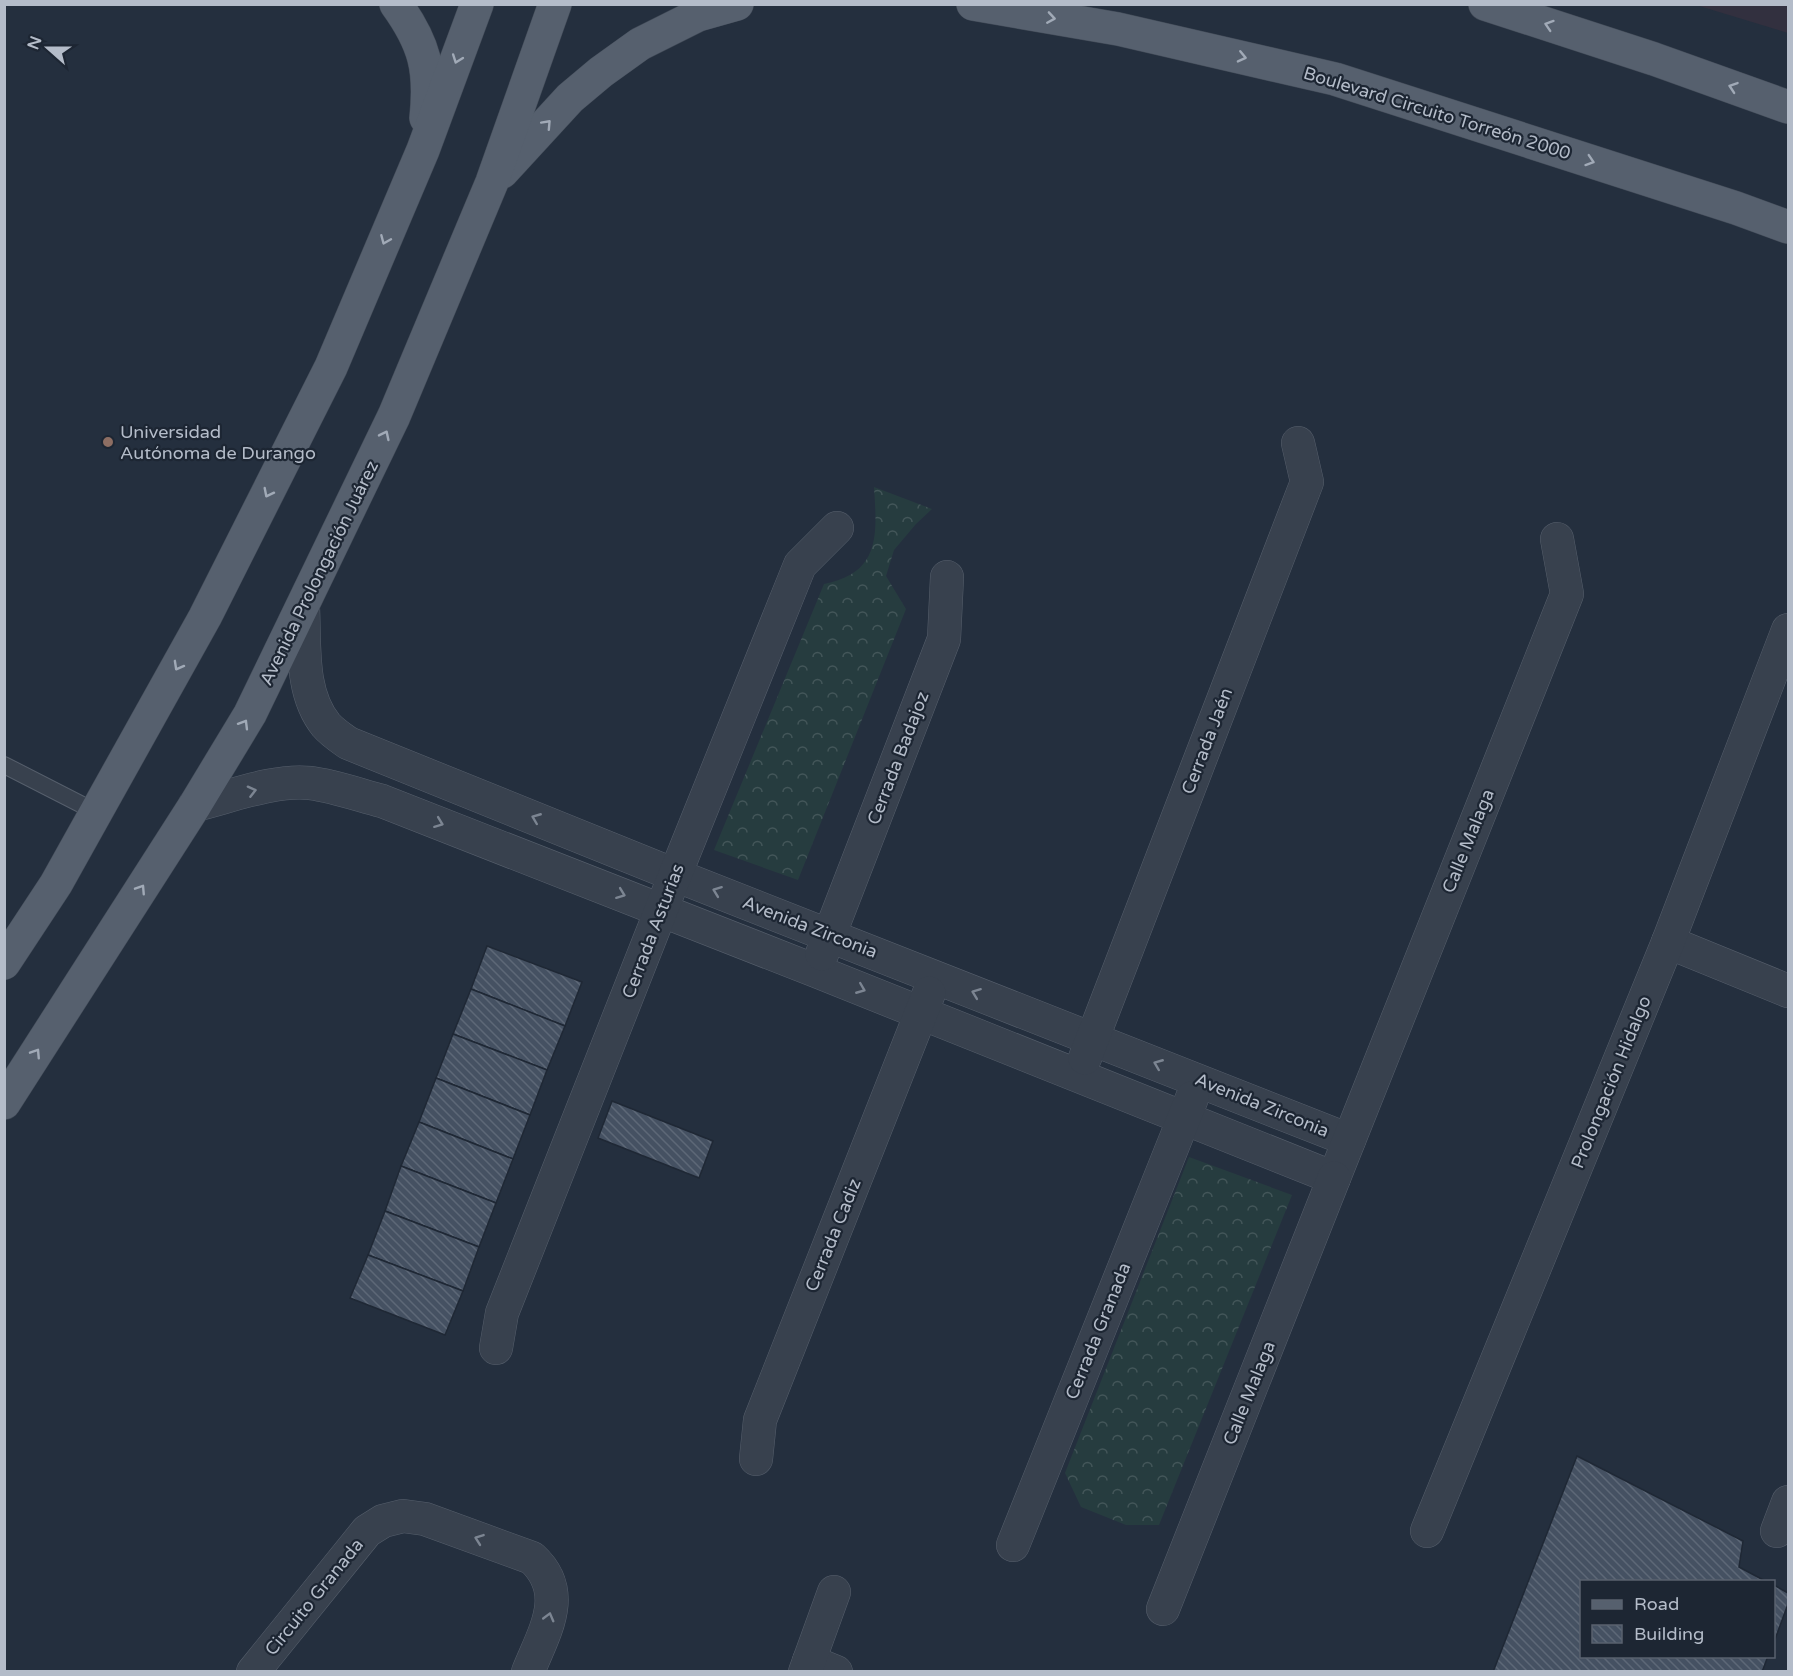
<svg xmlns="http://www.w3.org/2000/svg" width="1793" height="1676" font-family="'Varela Round',sans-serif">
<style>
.medical{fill:#32303f}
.forest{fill:url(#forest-crowns)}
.building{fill:url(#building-back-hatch);stroke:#1f2835;stroke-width:1.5}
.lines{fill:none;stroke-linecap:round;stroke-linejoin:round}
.lane-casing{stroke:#565f6c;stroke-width:18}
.street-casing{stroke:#565f6c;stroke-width:34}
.primary-casing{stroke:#414a57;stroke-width:34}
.lane{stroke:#38414e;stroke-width:16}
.street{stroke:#38414e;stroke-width:33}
.primary{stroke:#56606e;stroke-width:33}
.oneway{stroke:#a1aab7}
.oneway2{stroke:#7c8592}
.education-dot{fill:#8d6e63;stroke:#1d2633;stroke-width:2}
.labels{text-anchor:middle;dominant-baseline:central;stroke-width:4.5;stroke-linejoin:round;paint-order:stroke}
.street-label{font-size:18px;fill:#b4bcc9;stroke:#1d2633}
.poi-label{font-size:18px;fill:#b4bcc9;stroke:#1d2633;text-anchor:start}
</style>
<defs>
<pattern id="forest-crowns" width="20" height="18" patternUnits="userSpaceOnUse" patternTransform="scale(1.5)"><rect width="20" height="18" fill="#263c3f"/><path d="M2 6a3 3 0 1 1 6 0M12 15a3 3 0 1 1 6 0" fill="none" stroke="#435659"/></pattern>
<pattern id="building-back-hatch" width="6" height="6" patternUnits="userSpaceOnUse" patternTransform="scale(1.5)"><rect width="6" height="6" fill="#455162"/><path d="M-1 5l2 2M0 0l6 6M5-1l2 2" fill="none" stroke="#5d6877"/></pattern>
</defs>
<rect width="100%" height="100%" fill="#242f3e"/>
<!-- medical -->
<polygon class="medical" points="1696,5 1788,5 1788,33"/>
<!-- forest -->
<g class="forest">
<path d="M874,487L932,509L916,524L894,550L886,576L906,609L798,880L714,850L824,584C881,573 877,534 874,487Z"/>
<polygon points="1189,1157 1292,1195 1159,1525 1126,1525 1081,1507 1065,1473"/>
</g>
<!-- building -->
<g class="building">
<polygon points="487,946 582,982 565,1026 471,989"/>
<polygon points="471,989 565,1026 547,1070 453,1034"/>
<polygon points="453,1034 547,1070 530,1115 436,1078"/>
<polygon points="436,1078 530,1115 513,1159 419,1122"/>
<polygon points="612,1101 713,1141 699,1178 598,1138"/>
<polygon points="419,1122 513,1159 496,1203 401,1166"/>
<polygon points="401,1166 496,1203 479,1247 385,1211"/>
<polygon points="385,1211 479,1247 463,1291 368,1255"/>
<polygon points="368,1255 463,1291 445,1335 350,1298"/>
<polygon points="1577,1456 1743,1541 1739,1567 1767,1582 1582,1582 1582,1656 1768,1656 1762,1672 1493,1672"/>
<polygon points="1774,1585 1788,1593 1788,1604 1774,1642"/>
</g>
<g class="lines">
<defs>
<polyline id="lane" points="4,765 96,812"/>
<g id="street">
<path d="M303,607C305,646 300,693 326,725C332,732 341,738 348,743L675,875L1349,1140"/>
<path d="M195,805C229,797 275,779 310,783C334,786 359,795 382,801L816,971L1334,1178L1567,594L1557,539"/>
<polyline points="1668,942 1788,991"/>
<polyline points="822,954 944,639 947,577"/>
<polyline points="1085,1058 1307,482 1298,443"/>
<polyline points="496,1348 502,1313 675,875 800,565 837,528"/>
<polyline points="756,1459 760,1420 929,993"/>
<polyline points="1427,1531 1668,942 1788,630"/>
<polyline points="1777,1531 1788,1502"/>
<polyline points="1013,1545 1192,1098"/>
<polyline points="1163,1609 1334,1178"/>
<polyline points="809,1661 836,1672"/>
<path d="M253,1672L367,1531L383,1521L403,1516L425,1519L532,1558C570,1593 544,1632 528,1672"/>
<polyline points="805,1672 834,1592"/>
</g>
<g id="primary">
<path d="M396,4C425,44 431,70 426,118"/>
<polyline points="973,4 1118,29 1335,79 1736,208 1788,227"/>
<polyline points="1485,4 1654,59 1788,107"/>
<polyline points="502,172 570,98 601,72 640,44 698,15 737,4"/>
<polyline points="4,963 56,884 205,617 331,367 423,150 477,4"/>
<polyline points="4,1103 195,805 250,714 394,416 492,182 555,4"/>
</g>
</defs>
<!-- lane casing -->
<use href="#lane" class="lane-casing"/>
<!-- street casing -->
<use href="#street" class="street-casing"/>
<!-- primary casing -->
<use href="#primary" class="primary-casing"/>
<!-- lane -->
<use href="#lane" class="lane"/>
<!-- street -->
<use href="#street" class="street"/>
<!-- primary -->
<use href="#primary" class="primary"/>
</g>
<!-- one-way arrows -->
<defs><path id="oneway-chevron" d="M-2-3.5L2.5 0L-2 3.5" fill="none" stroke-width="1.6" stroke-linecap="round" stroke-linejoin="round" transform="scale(1.5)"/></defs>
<g class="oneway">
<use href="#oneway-chevron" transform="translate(1051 18) rotate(9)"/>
<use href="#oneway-chevron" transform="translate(1549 25) rotate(-162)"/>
<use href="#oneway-chevron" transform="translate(1242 57) rotate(13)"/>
<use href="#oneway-chevron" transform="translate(457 59) rotate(110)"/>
<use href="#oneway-chevron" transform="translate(1733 87) rotate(-161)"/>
<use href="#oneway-chevron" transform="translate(547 124) rotate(-47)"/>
<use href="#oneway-chevron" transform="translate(1590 161) rotate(18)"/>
<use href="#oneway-chevron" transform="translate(385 240) rotate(113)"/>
<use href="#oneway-chevron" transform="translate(385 435) rotate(-64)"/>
<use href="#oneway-chevron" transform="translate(268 493) rotate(117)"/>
<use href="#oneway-chevron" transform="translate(178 666) rotate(119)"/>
<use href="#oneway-chevron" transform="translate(244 724) rotate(-59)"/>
<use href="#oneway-chevron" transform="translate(141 889) rotate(-57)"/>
<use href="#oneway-chevron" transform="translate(36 1053) rotate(-57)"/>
</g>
<g class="oneway2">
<use href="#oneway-chevron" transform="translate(252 791) rotate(-14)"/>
<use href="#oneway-chevron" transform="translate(536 818) rotate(-158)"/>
<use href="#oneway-chevron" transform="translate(439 823) rotate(21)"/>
<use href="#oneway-chevron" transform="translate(717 891) rotate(-159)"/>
<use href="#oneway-chevron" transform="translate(621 894) rotate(21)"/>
<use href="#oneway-chevron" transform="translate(861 989) rotate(22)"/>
<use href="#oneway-chevron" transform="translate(976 993) rotate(-159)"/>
<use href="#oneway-chevron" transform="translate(1158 1064) rotate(-158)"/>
<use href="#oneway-chevron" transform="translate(479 1539) rotate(-160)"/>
<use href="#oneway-chevron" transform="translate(549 1617) rotate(-75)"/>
</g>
<!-- markers -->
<circle class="education-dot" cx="108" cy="442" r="6"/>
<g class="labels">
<!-- street labels -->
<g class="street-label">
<text transform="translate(1437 113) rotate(17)">Boulevard Circuito Torreón 2000</text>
<text transform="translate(319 573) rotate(-64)">Avenida Prolongación Juárez</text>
<text transform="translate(1207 741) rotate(-69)">Cerrada Jaén</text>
<text transform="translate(898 758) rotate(-69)">Cerrada Badajoz</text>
<text transform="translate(1468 841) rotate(-68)">Calle Malaga</text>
<text transform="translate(810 927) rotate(21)">Avenida Zirconia</text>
<text transform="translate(653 931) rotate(-69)">Cerrada Asturias</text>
<text transform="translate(1611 1082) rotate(-68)">Prolongación Hidalgo</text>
<text transform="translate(1262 1105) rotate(22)">Avenida Zirconia</text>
<text transform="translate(833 1235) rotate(-68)">Cerrada Cadiz</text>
<text transform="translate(1098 1331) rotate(-68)">Cerrada Granada</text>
<text transform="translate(1249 1393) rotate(-68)">Calle Malaga</text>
<text transform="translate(314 1597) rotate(-51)">Circuito Granada</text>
</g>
<!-- poi labels -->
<g class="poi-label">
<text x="120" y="432">Universidad<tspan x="120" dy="21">Autónoma de Durango</tspan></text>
</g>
</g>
<!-- border -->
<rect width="1793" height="1676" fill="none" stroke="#b4bcc9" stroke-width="12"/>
<!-- legend -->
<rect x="1580" y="1580" width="195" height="78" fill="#1d2633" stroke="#59626f" stroke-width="1.5"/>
<rect x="1592" y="1600" width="30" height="9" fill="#56606e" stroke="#59626f" stroke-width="1.5"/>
<text x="1634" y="1610" font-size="18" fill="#b4bcc9">Road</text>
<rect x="1592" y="1625" width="30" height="18" fill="url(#building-back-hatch)" stroke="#59626f" stroke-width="1.5"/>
<text x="1634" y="1640" font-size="18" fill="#b4bcc9">Building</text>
<!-- north arrow -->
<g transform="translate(48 48) rotate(291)" stroke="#1d2633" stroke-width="4.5" paint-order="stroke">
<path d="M0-4.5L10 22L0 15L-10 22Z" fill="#b4bcc9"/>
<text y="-9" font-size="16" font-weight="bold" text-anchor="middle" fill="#b4bcc9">N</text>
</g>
</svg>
